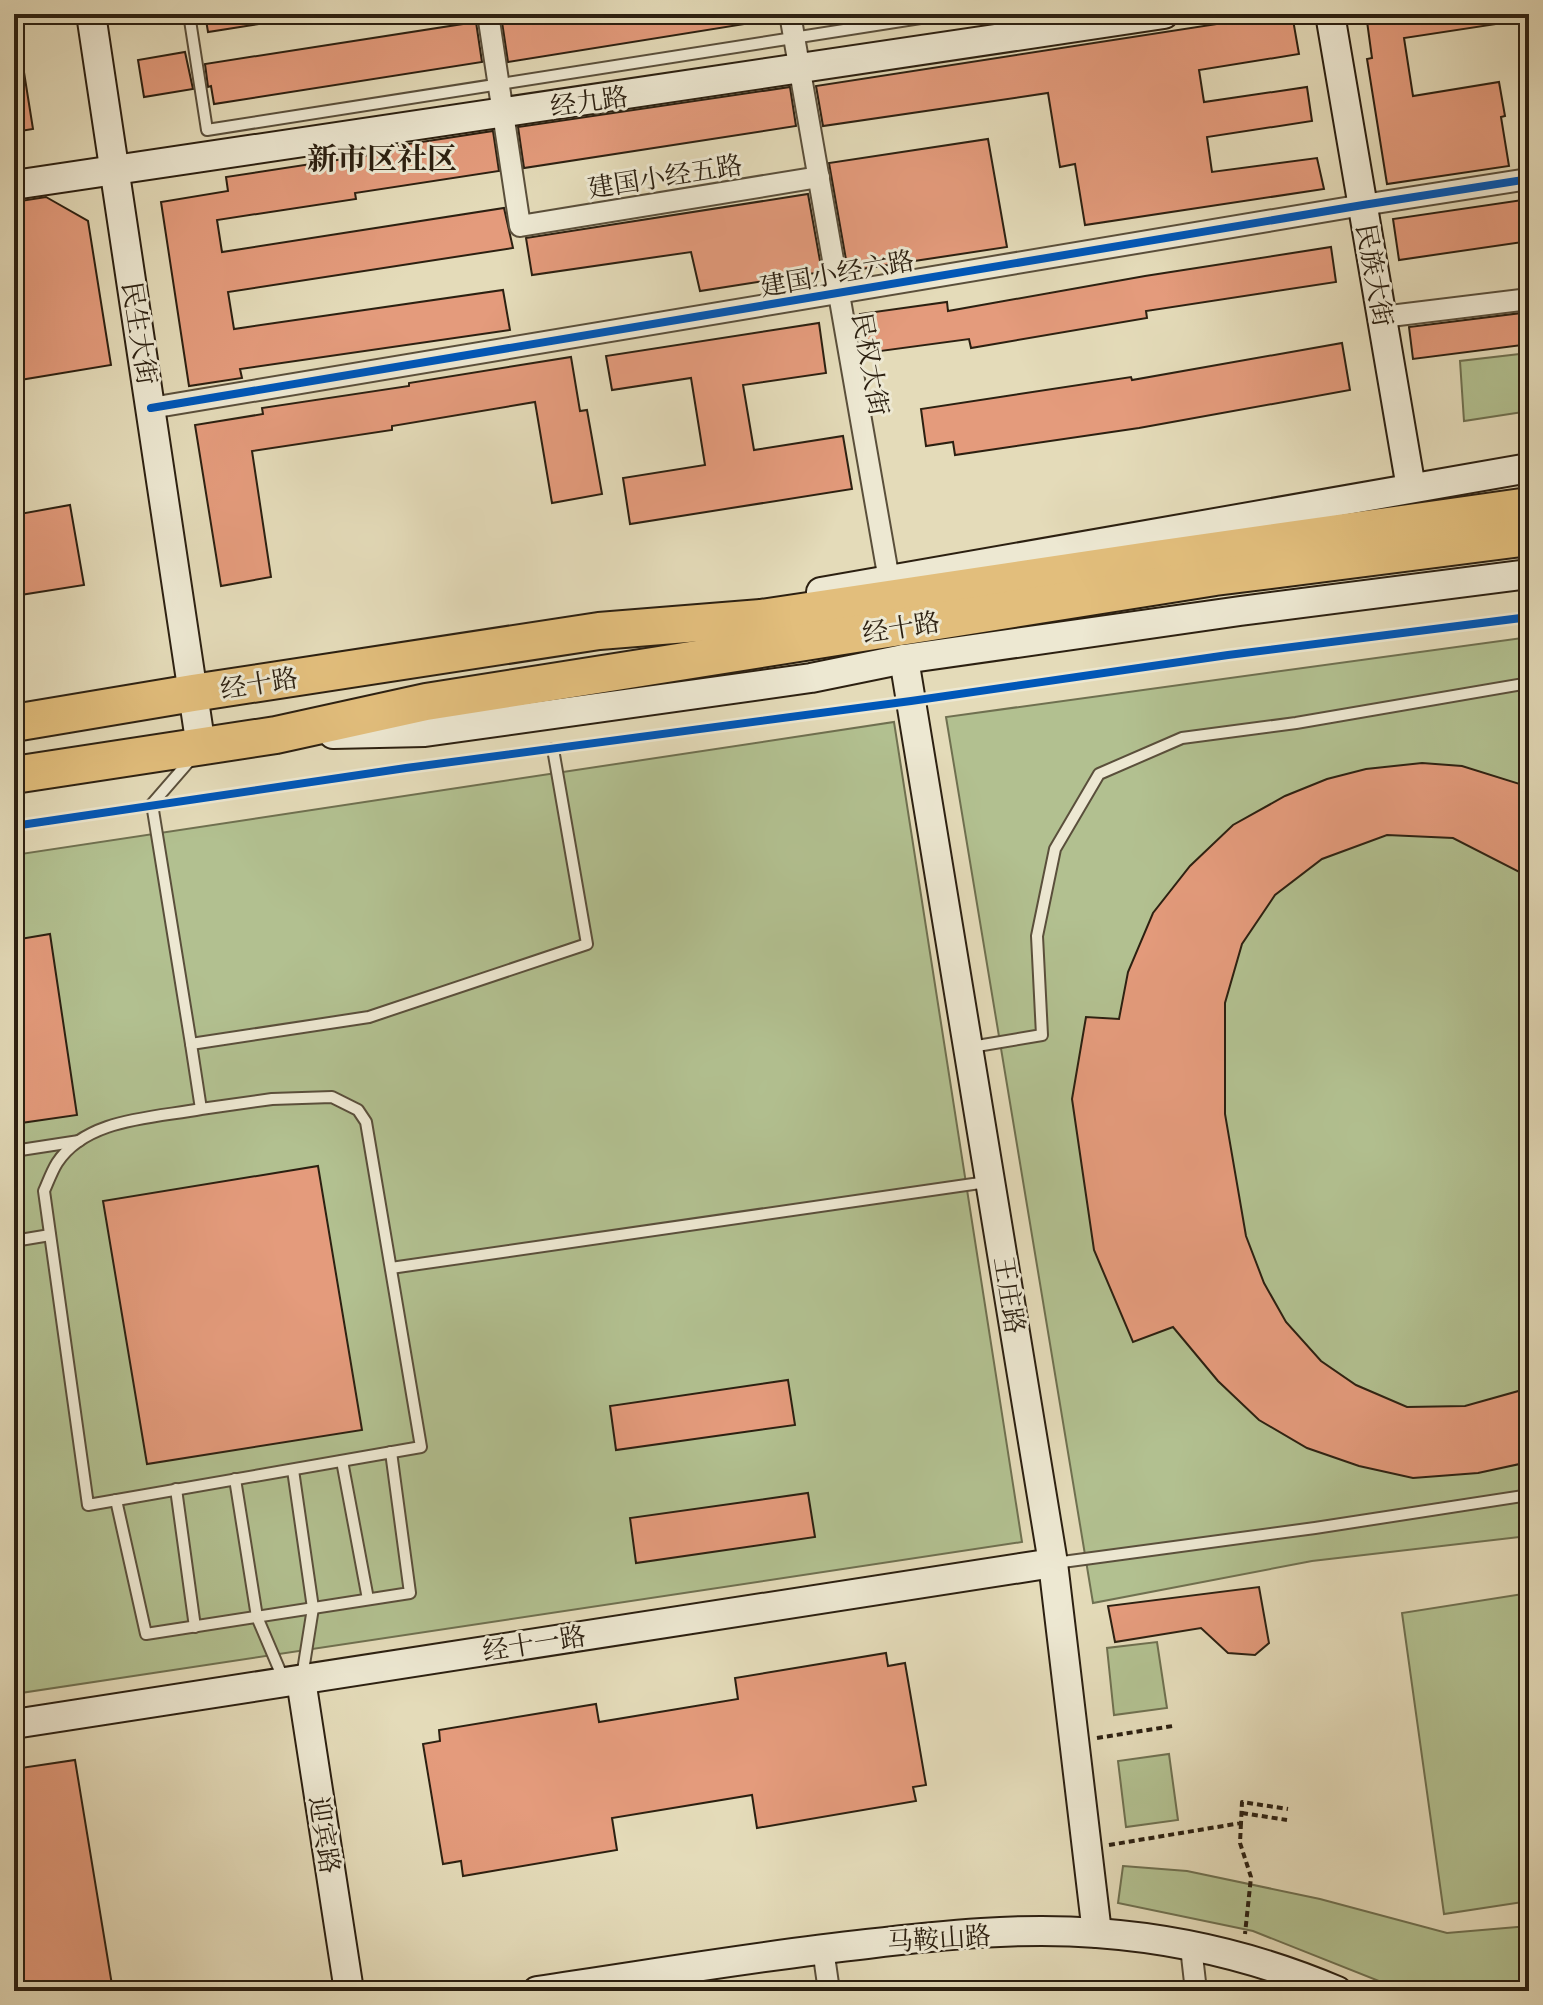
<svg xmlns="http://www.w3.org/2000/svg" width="1543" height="2005" font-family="'Gentium Book Plus','Noto Serif SC',serif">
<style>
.green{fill:#b2c090;stroke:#6f7050;stroke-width:2}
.building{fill:#e49b7c;stroke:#2c2011;stroke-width:2}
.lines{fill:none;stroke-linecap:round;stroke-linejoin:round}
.lane-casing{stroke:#5a4f3b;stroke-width:14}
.street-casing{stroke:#5a4f3b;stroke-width:24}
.secondary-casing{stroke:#2c2011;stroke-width:32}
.highway-casing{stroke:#2c2011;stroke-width:40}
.path{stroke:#2c2011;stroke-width:4;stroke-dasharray:6 4;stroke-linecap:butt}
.lane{stroke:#ede8d2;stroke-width:10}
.street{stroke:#ede8d2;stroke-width:20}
.secondary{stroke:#ede8d2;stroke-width:28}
.highway{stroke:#e2be7c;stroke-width:36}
.cycleway-casing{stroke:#ede8d2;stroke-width:13}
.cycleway{stroke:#0057b8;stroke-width:8}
.labels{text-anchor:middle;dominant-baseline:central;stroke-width:6;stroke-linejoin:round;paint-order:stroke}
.street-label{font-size:26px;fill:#2c2011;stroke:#ede8d2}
.quarter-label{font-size:30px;font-weight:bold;fill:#2c2011;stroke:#ede8d2}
</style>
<rect width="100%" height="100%" fill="#e4dbb9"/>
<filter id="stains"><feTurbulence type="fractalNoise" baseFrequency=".0025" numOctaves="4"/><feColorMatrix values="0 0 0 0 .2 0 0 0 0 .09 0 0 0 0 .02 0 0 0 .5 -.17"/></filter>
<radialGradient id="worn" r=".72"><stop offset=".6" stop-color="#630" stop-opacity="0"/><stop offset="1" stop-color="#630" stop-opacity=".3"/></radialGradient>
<!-- green -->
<g class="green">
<polygon points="1529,353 1529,411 1464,421 1460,361"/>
<polygon points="1529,637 1529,1536 1312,1561 1093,1603 946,717"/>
<polygon points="894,722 1022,1542 14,1694 14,855"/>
<polygon points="1529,1593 1529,1901 1444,1914 1402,1613"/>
<polygon points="1157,1642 1167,1708 1114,1715 1107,1648"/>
<polygon points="1169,1754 1178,1820 1126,1827 1118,1761"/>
<polygon points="1123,1866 1187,1871 1320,1899 1447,1933 1529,1926 1529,1991 1404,1991 1253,1931 1118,1903"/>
</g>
<!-- building -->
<g class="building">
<polygon points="205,14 265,14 266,23 208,32"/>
<polygon points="558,14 750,14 751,23 508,62 502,22"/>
<polygon points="1281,14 1292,14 1299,54 1199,70 1204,102 1307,87 1312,121 1207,137 1212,172 1317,158 1324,189 1085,225 1075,164 1060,167 1048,93 823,126 816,86"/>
<polygon points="1366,14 1502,14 1503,23 1404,38 1413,96 1499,82 1505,116 1501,117 1509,166 1387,184 1367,59 1372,58"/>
<polygon points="476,22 482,62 214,104 211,86 208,87 205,64"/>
<polygon points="185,52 193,89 144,97 138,60"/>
<polygon points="23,66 33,129 14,132 14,67"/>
<polygon points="790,87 796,126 524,168 518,127"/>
<polygon points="493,131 499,171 355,193 356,199 217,220 222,252 504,208 513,248 228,292 234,329 503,290 510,330 240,369 242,378 189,386 161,202 228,191 226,177 370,155 369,150"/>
<polygon points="988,139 1007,247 848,271 829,163"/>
<polygon points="808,194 822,272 700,291 691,252 532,275 526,238"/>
<polygon points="46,197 88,221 111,365 14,381 14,202"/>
<polygon points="1529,199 1529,241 1399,260 1393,219"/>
<polygon points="1331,247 1336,282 1146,311 1147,318 971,348 969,339 866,353 860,314 947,302 948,311 1145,276"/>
<polygon points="1529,312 1529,344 1413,359 1409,327"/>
<polygon points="819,323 826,373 743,385 754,450 843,436 852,489 630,524 623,478 705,465 691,378 612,390 606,356"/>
<polygon points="1342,343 1350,390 1139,428 955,455 953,442 926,446 921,409 1131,377 1132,380"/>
<polygon points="571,357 580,411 587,410 602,494 552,503 535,402 392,426 392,430 252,451 271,577 221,586 195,425 263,414 262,408 409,386 409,383"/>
<polygon points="70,505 84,585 14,596 14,515"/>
<polygon points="1422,763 1462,766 1529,787 1529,877 1453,838 1387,835 1322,859 1275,895 1242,944 1225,1003 1225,1114 1246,1236 1264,1283 1286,1322 1321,1361 1356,1385 1407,1407 1465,1406 1529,1388 1529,1462 1478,1473 1413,1478 1359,1466 1307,1448 1259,1420 1218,1381 1173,1327 1133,1342 1094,1250 1072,1099 1086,1017 1119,1019 1128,972 1153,913 1190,866 1233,825 1285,796 1327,779 1366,769"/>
<polygon points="50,934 77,1115 14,1124 14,940"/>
<polygon points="318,1166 362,1430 147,1464 103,1201"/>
<polygon points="788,1380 795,1425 616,1450 610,1406"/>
<polygon points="808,1493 815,1537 636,1563 630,1518"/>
<polygon points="1259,1587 1269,1643 1255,1655 1228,1653 1201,1628 1115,1642 1108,1606"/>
<polygon points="886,1653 888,1666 905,1663 926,1785 913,1787 916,1801 757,1828 752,1795 612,1818 617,1850 463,1876 461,1861 443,1864 423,1744 440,1741 439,1730 596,1704 599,1722 738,1699 735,1678"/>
<polygon points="75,1760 113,1991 14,1991 14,1769"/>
</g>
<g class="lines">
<defs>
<g id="lane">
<polyline points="189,14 207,130 946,14"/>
<polyline points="860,14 860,16"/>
<polyline points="192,758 152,804 191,1044 369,1017 587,944 553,749"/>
<path d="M191,1044L201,1109C154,1118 86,1118 57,1163C52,1171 48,1182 44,1191L88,1505L421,1447L366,1122L358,1110L332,1097L272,1099L201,1109"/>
<polyline points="971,1047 1042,1035 1037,936 1055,849 1099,774 1182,738 1296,723 1529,683"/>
<polyline points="14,1151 79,1141"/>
<polyline points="14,1241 50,1235"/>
<polyline points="391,1268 987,1182"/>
<polyline points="342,1461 368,1599"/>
<polyline points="293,1470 313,1608 302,1677"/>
<polyline points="235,1479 257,1617 283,1678"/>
<polyline points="176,1489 195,1627"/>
<polyline points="116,1500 146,1634 410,1593 391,1452"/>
<polyline points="1055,1563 1315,1528 1529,1495"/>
</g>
<g id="street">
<polyline points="488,14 520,226 819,177"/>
<polyline points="790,14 889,580"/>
<polyline points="1382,317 1529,299"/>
<polyline points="151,408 1363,205 1529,179"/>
<polyline points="1191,1947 1196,1991"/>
<polyline points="823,1949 829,1991"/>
</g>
<g id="secondary">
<polyline points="91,14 201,747"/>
<polyline points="1330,14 1411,488"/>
<polyline points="14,185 1164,14"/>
<polyline points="821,592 1529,468"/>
<polyline points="904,659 1053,1563 1097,1933"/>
<polyline points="333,734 425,732 811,678 904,659 1240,611 1529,574"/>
<polyline points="301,1680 349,1991"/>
<polyline points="14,1724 1053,1563"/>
<path d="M537,1991C647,1975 757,1956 867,1944C942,1935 1021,1927 1097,1933C1179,1939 1262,1959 1337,1991"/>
</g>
<g id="highway">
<polyline points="14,723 193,693 599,631 761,618 1156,559 1529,506"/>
<polyline points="14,775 276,735 426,702 1215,577 1529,537"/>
</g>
</defs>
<!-- lane casing -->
<use href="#lane" class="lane-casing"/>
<!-- street casing -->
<use href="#street" class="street-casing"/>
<!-- secondary casing -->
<use href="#secondary" class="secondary-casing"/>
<!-- highway casing -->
<use href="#highway" class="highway-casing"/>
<!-- path -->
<g class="path">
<polyline points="1097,1738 1173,1726"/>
<polyline points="1242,1813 1287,1820"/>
<polyline points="1241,1823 1240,1843 1251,1877 1245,1934"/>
<polyline points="1109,1845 1241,1823 1242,1802 1288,1809"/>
</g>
<!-- lane -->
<use href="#lane" class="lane"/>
<!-- street -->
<use href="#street" class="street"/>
<!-- secondary -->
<use href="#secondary" class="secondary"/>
<!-- highway -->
<use href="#highway" class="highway"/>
<defs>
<g id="cycleway">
<polyline points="151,408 1363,205 1529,179"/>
<polyline points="14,826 406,768 911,701 1228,655 1529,617"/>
</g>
</defs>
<!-- cycleway casing -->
<use href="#cycleway" class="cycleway-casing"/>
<!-- cycleway -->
<use href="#cycleway" class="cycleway"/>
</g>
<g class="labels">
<!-- street labels -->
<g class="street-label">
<text transform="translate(589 101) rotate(-8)">经九路</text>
<text transform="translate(665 176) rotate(-9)">建国小经五路</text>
<text transform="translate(837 273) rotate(-10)">建国小经六路</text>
<text transform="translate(1375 275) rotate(80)">民族大街</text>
<text transform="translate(140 333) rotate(81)">民生大街</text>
<text transform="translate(871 364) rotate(80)">民权大街</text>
<text transform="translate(901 627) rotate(-9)">经十路</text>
<text transform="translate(259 683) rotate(-9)">经十路</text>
<text transform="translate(1010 1295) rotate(81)">王庄路</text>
<text transform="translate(534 1643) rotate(-9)">经十一路</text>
<text transform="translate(325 1835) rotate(81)">迎宾路</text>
<text transform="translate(939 1938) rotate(-4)">马鞍山路</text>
</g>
<!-- quarter labels -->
<g class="quarter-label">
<text x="382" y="158">新市区社区</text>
</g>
</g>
<!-- margin -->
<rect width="1543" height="2005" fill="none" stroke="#e4dbb9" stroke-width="48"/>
<rect x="16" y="16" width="1511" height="1973" fill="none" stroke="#2c2011" stroke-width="4"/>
<rect x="24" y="24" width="1495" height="1957" fill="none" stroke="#2c2011" stroke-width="2"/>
<rect width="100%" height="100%" filter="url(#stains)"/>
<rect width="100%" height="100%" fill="url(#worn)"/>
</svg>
